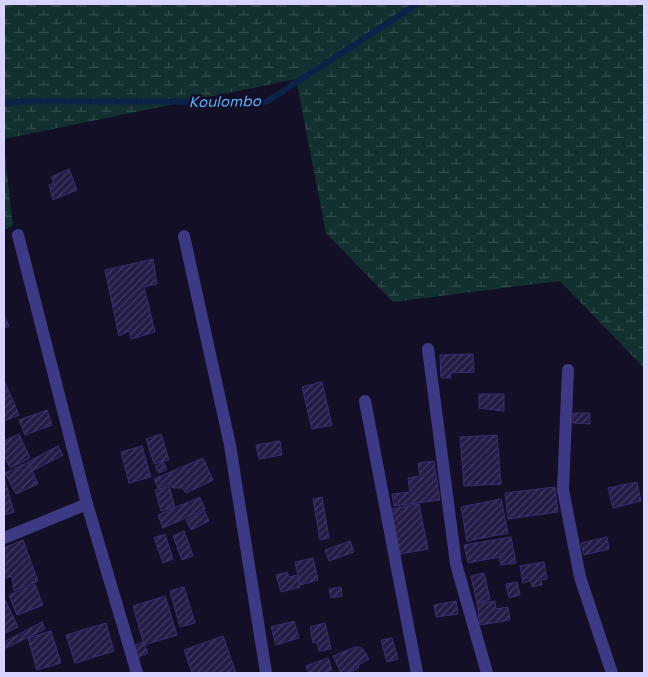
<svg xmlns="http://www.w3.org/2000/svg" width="648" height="677" font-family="'Space Grotesk',sans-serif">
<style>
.wetland{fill:url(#wetland-marsh)}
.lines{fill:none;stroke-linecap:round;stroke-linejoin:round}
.stream{stroke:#0c2248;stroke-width:6}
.building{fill:url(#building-hatch);stroke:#3b2d73}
.street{stroke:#3d3a85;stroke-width:12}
.labels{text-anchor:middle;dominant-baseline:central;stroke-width:5;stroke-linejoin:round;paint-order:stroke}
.water-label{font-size:15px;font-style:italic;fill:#62b6ff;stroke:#130f26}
</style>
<defs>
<pattern id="wetland-marsh" width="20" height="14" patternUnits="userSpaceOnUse" patternTransform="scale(1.25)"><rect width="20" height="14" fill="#12302f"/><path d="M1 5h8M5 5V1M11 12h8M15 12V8" fill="none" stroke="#344d4e"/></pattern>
<pattern id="building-hatch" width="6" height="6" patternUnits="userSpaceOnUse" patternTransform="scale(1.25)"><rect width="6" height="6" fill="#241b47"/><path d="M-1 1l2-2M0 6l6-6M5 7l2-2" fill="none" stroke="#433b63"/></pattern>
</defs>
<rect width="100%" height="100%" fill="#130f26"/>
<!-- wetland -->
<g class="wetland">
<polygon points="4,4 644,4 644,368 560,281 393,302 326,233 296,79 4,139"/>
<polygon points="4,147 13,226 4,230"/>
</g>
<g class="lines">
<!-- stream -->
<polyline class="stream" points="4,104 23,101 266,102 417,4"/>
</g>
<!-- building -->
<g class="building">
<polygon points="69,169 77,190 53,200 49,185 54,183 51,177"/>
<polygon points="153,259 157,284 144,287 155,332 131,339 129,331 119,336 105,270"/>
<polygon points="5,317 9,326 4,328 4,318"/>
<polygon points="473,354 474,372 450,373 451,378 441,378 440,355"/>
<polygon points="4,380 19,415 4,421"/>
<polygon points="322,382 332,425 312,429 302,387"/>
<polygon points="479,394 504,394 504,411 479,408"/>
<polygon points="47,410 52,425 25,435 19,420"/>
<polygon points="573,413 590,413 590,424 573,423"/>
<polygon points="19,434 30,458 10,468 4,455 4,441"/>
<polygon points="161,434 169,460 154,464 146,439"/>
<polygon points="497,435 501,484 464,486 460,437"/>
<polygon points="280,441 282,455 259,459 256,445"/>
<polygon points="58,446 63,455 32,471 28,462"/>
<polygon points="142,446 151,477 129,483 121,452"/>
<polygon points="203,458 213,480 186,493 182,488 173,488 169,484 158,488 154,479"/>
<polygon points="434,461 440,500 394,506 392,494 410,492 408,478 420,476 418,463"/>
<polygon points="28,462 38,484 16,494 5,473"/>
<polygon points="163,462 167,469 159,473 155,467"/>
<polygon points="4,477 14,512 4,515"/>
<polygon points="637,482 641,501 613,508 608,488"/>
<polygon points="169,486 175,507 161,511 155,490"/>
<polygon points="555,487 558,512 508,519 505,493"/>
<polygon points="200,497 205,509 163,528 158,515"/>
<polygon points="322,497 329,538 320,540 313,499"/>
<polygon points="501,499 508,533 467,541 461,507"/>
<polygon points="419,504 428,549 395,555 386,510"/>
<polygon points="204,511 209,521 191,530 186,520"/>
<polygon points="184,531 193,556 182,560 173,536"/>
<polygon points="165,534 173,559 163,563 154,538"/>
<polygon points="511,537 516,563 501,565 499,557 468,563 464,545"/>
<polygon points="607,537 609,549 584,555 581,543"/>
<polygon points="23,540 38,581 14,591 12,576 4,579 4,548"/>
<polygon points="350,541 354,552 329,561 325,550"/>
<polygon points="313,558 318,580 300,585 295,562"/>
<polygon points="544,562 547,579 541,580 542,585 532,587 531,581 523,583 520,566"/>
<polygon points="287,572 289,577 297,575 300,587 281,592 276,575"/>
<polygon points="484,573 490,599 477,603 471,576"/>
<polygon points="517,582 520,595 509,598 506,584"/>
<polygon points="35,584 43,605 17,615 9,595"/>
<polygon points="184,587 195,623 180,627 170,591"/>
<polygon points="341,587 342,596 331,598 329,589"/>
<polygon points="165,596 177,635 144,645 133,606"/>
<polygon points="4,598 18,627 4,634"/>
<polygon points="456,601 458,614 436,617 434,605"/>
<polygon points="495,601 496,609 508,607 510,620 480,625 477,603"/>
<polygon points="294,621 299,638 276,645 271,627"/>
<polygon points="42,622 45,629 4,649 4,642"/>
<polygon points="106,623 114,651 75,663 66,635"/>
<polygon points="325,623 331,649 319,651 317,642 313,643 310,627"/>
<polygon points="51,631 61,663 37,670 28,638"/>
<polygon points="223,636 236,673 192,673 184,650"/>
<polygon points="392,638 398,659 387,662 381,640"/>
<polygon points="143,642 148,653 138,657 133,646"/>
<polygon points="355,647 362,648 369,659 358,665 359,668 348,673 341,673 333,656"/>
<polygon points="328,658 332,670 321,673 309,673 306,666"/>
</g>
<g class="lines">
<!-- street -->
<g class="street">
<polyline points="18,235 87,504 137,673"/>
<polyline points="184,236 230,445 266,673"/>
<polyline points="428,349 456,564 487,673"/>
<polyline points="568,370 563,490 580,577 612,673"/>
<polyline points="365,401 417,673"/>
<polyline points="4,538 87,504"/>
</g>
</g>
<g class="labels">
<!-- water labels -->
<g class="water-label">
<text transform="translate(225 101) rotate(-1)">Koulombo</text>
</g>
</g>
<!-- border -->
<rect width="648" height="677" fill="none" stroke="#d9d4ff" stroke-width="10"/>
</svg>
